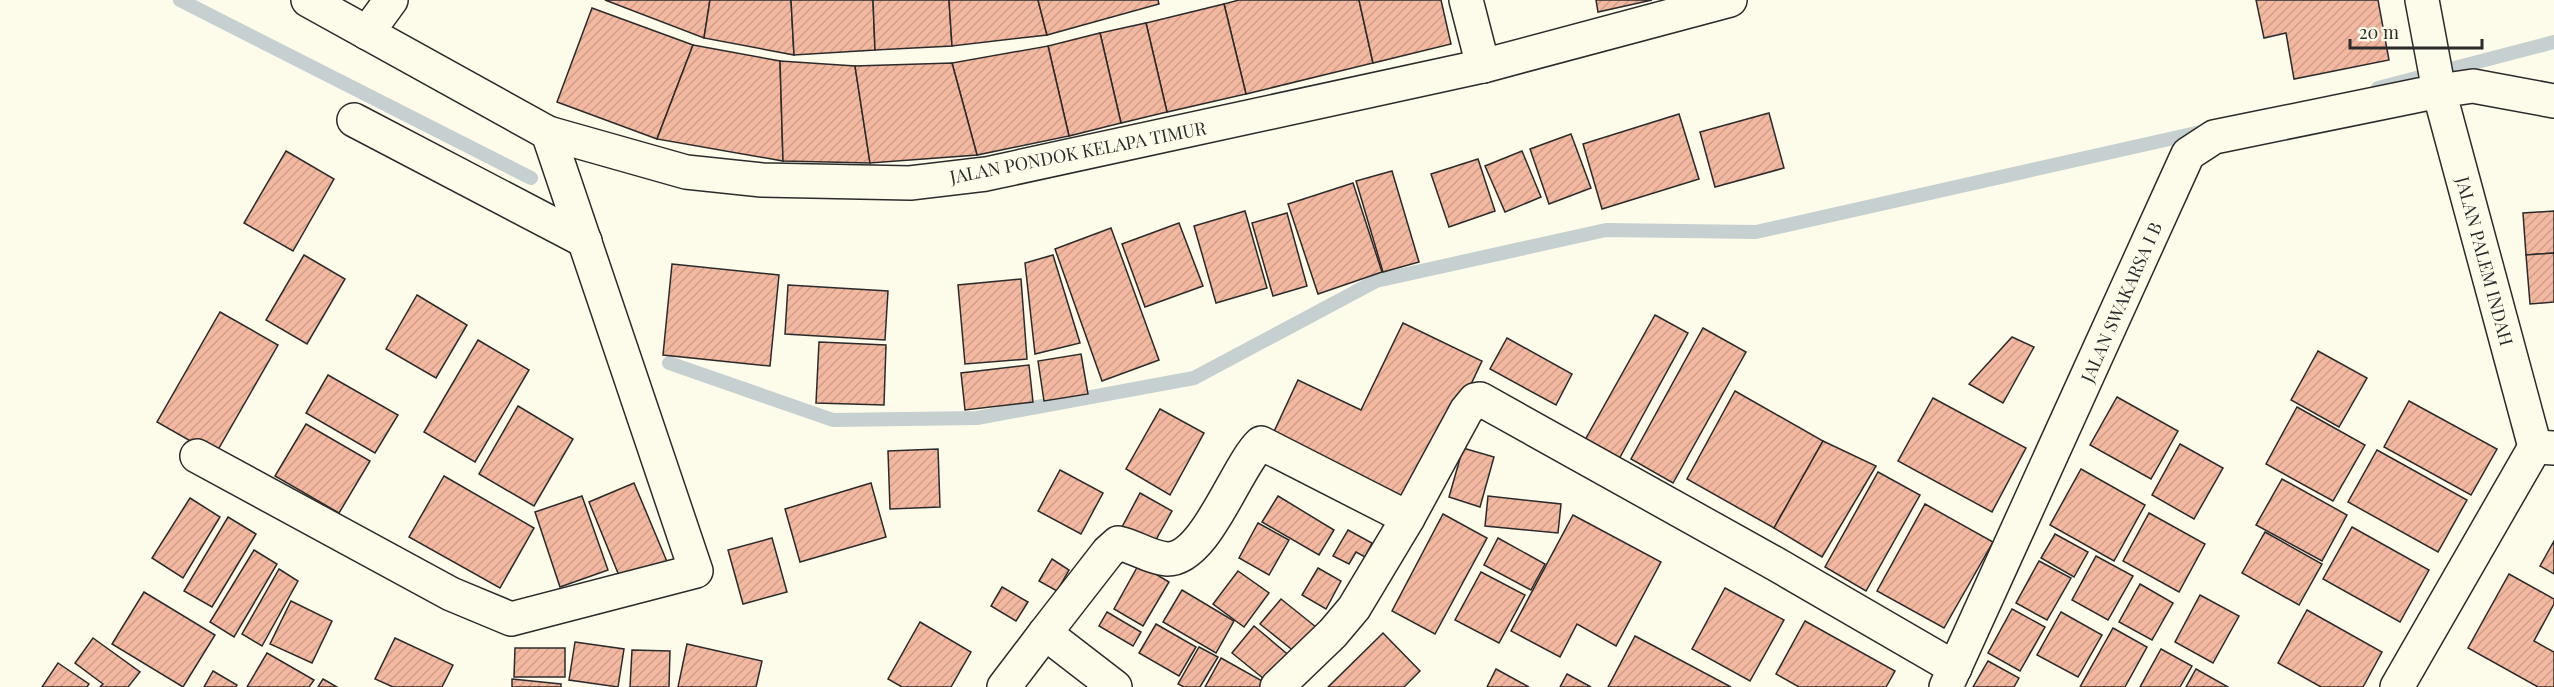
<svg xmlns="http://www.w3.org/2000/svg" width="2554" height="687" font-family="'Playfair Display',serif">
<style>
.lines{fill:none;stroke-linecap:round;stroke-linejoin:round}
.stream{stroke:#c7d0d0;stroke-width:14}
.building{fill:url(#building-hatch);stroke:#2b2b2b;stroke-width:1.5}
.minor-casing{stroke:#2b2b2b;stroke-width:36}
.minor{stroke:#fdfbea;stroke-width:33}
.labels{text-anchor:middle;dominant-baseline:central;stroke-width:4.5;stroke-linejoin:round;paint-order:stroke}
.street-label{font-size:18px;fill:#2b2b2b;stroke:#fdfbea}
</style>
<defs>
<pattern id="building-hatch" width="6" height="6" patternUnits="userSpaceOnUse" patternTransform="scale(1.5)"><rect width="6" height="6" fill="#f2b8a0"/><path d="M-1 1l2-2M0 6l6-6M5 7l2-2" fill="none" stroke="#d09e8a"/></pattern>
</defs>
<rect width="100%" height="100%" fill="#fdfbea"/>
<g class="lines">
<!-- stream -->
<g class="stream">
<polyline points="180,0 531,178"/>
<polyline points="2378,88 2554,42"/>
<polyline points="669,363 833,420 977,418 1194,378 1376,281 1606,230 1756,232 2205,131"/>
</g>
</g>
<!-- building -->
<g class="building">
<polygon points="605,0 710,0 704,38"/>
<polygon points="710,0 791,0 794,55 704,38"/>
<polygon points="791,0 873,0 875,50 794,55"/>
<polygon points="873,0 949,0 952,46 875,50"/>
<polygon points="949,0 1038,0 1047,35 952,46"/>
<polygon points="1038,0 1158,0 1159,4 1047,35"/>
<polygon points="1239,0 1359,0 1373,63 1246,94 1224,4"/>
<polygon points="1359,0 1441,0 1451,44 1373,63"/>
<polygon points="1596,0 1652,0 1598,12"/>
<polygon points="2256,0 2378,0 2389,60 2294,79 2286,33 2264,38"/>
<polygon points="1224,4 1246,94 1167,112 1146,23"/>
<polygon points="592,8 693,45 657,139 557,102"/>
<polygon points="1146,23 1167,112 1121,123 1100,33"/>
<polygon points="1100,33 1121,123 1069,136 1048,46"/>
<polygon points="693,45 780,61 783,161 657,139"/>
<polygon points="1048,46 1069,136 977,155 952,63"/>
<polygon points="780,61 855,66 870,163 783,161"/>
<polygon points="952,63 977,155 870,163 855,66"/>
<polygon points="1769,113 1784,168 1715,187 1700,132"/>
<polygon points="1679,114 1699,179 1602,209 1583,144"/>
<polygon points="1571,134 1591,188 1549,204 1530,149"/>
<polygon points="286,151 334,179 293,251 244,223"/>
<polygon points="1522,151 1541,197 1505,212 1485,166"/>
<polygon points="1478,159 1495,211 1449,227 1431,174"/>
<polygon points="1392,171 1419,262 1383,272 1356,181"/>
<polygon points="1353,183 1382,272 1318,294 1288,204"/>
<polygon points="1245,211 1267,288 1216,303 1194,226"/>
<polygon points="2554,211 2554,253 2526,255 2523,213"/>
<polygon points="1287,213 1307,286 1273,296 1252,223"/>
<polygon points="1179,223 1203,286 1145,307 1122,244"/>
<polygon points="1111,228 1159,360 1102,381 1055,249"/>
<polygon points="2554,253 2554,302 2530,304 2526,255"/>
<polygon points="304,255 345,279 307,344 266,320"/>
<polygon points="1053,255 1080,343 1035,354 1025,263"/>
<polygon points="672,264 779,275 770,366 663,355"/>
<polygon points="1021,279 1027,359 965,364 958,285"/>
<polygon points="788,285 888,291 885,340 785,334"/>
<polygon points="417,295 467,325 436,378 386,349"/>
<polygon points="220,312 278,345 215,455 157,422"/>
<polygon points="1655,315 1688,333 1619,459 1585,440"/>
<polygon points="1403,323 1482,361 1414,504 1272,436 1298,380 1361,410"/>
<polygon points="1703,328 1746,352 1673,483 1631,459"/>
<polygon points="2012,337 2034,347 2003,403 1969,384"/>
<polygon points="1507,338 1572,374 1556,405 1490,369"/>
<polygon points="478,340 529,370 475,462 424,432"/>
<polygon points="819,342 886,345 884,405 816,403"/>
<polygon points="2318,351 2367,378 2339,427 2291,400"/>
<polygon points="1081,354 1088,394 1044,401 1038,361"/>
<polygon points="1029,365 1033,402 965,410 961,373"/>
<polygon points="328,375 398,415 375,453 306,413"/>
<polygon points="1735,391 1823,441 1774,528 1687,479"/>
<polygon points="2117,397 2178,431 2151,479 2090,445"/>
<polygon points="1933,398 2026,448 1992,512 1898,461"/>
<polygon points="2409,401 2497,449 2471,495 2384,447"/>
<polygon points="518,406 573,439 534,506 479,474"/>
<polygon points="2297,407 2365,445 2333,501 2266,464"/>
<polygon points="1160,409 1204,433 1170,495 1126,469"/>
<polygon points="306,424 370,461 339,513 275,476"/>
<polygon points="1823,441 1876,466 1822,557 1774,528"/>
<polygon points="2180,444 2223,468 2194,519 2152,495"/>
<polygon points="1463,448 1494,457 1480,507 1449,497"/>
<polygon points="938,449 940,507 890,509 888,451"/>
<polygon points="2377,450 2467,500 2438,552 2348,502"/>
<polygon points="2081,469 2145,505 2114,561 2050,525"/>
<polygon points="1060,470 1103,493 1081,534 1038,511"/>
<polygon points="1878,472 1920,495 1866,591 1825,567"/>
<polygon points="444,476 534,528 500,588 409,537"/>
<polygon points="2282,479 2347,515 2322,561 2256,525"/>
<polygon points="634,483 668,564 622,583 589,502"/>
<polygon points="871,483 886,537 800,562 785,509"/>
<polygon points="1140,493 1172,511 1153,545 1122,527"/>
<polygon points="582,496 608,570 560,587 535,512"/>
<polygon points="1278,496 1334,530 1319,555 1262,522"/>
<polygon points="1488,496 1561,504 1558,533 1485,526"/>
<polygon points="190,498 220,517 183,578 152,558"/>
<polygon points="1925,504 1993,542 1944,628 1877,591"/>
<polygon points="2149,513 2205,544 2179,592 2123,561"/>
<polygon points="1443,514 1487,538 1435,634 1392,611"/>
<polygon points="1573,515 1661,562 1616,646 1577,624 1560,657 1511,631"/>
<polygon points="228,517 256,534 212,607 184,591"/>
<polygon points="1258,523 1289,540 1269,575 1239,558"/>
<polygon points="2352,527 2429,570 2400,622 2323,579"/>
<polygon points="1348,530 1372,543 1365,557 1356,552 1349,564 1333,556"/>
<polygon points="2265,532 2322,564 2299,605 2242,573"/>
<polygon points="2055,534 2088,552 2074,577 2041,558"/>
<polygon points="772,538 787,592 743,604 728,550"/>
<polygon points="1498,538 1545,564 1531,590 1484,565"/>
<polygon points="2554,541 2554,574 2540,566"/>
<polygon points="254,550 277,564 234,637 210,622"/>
<polygon points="2096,556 2133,576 2108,620 2072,600"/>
<polygon points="1052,559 1069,570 1057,591 1039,581"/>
<polygon points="2039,561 2071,578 2047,620 2016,603"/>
<polygon points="1139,564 1169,582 1143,626 1114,609"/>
<polygon points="1318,568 1341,581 1326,609 1302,595"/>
<polygon points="279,569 298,581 262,646 242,634"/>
<polygon points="1238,571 1269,593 1244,627 1213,604"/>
<polygon points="1481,572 1525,595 1499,643 1455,620"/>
<polygon points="2509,574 2554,599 2554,604 2534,641 2554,652 2554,687 2538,687 2468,648"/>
<polygon points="2140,584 2173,603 2152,640 2119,622"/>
<polygon points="1002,587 1028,602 1016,621 991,606"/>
<polygon points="1725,588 1784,620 1750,681 1692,649"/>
<polygon points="1182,590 1234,621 1216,653 1163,622"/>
<polygon points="144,592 215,635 183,687 112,644"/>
<polygon points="2200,595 2239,616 2213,663 2175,642"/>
<polygon points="1281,599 1316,627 1295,652 1260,624"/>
<polygon points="291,601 332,621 312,663 270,644"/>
<polygon points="2012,609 2045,627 2020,671 1988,653"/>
<polygon points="2307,610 2382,652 2363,687 2321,687 2278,663"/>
<polygon points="1107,612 1141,632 1133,646 1099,626"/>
<polygon points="2061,612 2102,635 2078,677 2037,655"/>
<polygon points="1805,621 1895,671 1886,687 1799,687 1776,674"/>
<polygon points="920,622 971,652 951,687 902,687 888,679"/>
<polygon points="1156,624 1196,647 1179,676 1139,653"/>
<polygon points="1254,626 1291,657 1269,683 1232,653"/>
<polygon points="2113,628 2147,647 2125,687 2080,687"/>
<polygon points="1383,633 1420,671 1404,687 1328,687"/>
<polygon points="1635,636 1731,687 1608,687"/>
<polygon points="93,638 140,672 128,687 100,687 103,684 75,663"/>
<polygon points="395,638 453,665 442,687 393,687 375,679"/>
<polygon points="575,642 624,649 618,687 569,680"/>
<polygon points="687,644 762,661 756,687 678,687"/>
<polygon points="1199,647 1218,657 1200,687 1184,687 1178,684"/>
<polygon points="515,648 565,648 565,677 514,677"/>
<polygon points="2161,649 2192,666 2180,687 2140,687"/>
<polygon points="632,650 670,651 669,687 630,687"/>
<polygon points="267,653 314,680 309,687 247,687"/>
<polygon points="1221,658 1264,682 1262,687 1205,687"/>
<polygon points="1988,661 2019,678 2014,687 1973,687"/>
<polygon points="58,663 89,684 87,687 42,687"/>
<polygon points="1496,669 1529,687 1487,687"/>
<polygon points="2196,669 2228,687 2186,687"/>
<polygon points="213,671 237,685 236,687 204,687"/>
<polygon points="1567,674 1591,687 1560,687"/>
<polygon points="323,679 337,687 318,687"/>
<polygon points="512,679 561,684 561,687 512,687"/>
</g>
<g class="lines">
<defs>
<g id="minor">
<polyline points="308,0 548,133 686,172 762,180 910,183 986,174 1483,66 1730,0"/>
<polyline points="1466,0 1483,66"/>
<polyline points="367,33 391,0"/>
<polyline points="2554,101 2473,86 2439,91 2535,447 2554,448"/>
<polyline points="354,120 585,241"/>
<polyline points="197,456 451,594 511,619 696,571 548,133"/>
<path d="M1045,633L1108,552L1118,543C1134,546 1150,558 1167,559C1206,560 1236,466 1261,443L1408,518"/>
<polyline points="1004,687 1045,633 1115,687"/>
<polyline points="1277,687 1333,633 1354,608 1408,518 1466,411 1475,400 1480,399 1774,563 1955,668"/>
<polyline points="1946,687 2188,154 2214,137 2439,91 2422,0"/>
<polyline points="2397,687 2535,447"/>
</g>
</defs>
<!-- minor casing -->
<use href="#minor" class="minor-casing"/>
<!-- minor -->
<use href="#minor" class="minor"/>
</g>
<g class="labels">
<!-- street labels -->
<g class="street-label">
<text transform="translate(1078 152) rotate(-11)">JALAN PONDOK KELAPA TIMUR</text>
<text transform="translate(2485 261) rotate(75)">JALAN PALEM INDAH</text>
<text transform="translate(2121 302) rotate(-66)">JALAN SWAKARSA I B</text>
</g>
</g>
<!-- scale -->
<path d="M2350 39v9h132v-9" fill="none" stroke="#2b2b2b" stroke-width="3"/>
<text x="2359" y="39" font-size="18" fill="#2b2b2b" stroke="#fdfbea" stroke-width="4.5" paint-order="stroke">20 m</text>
</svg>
